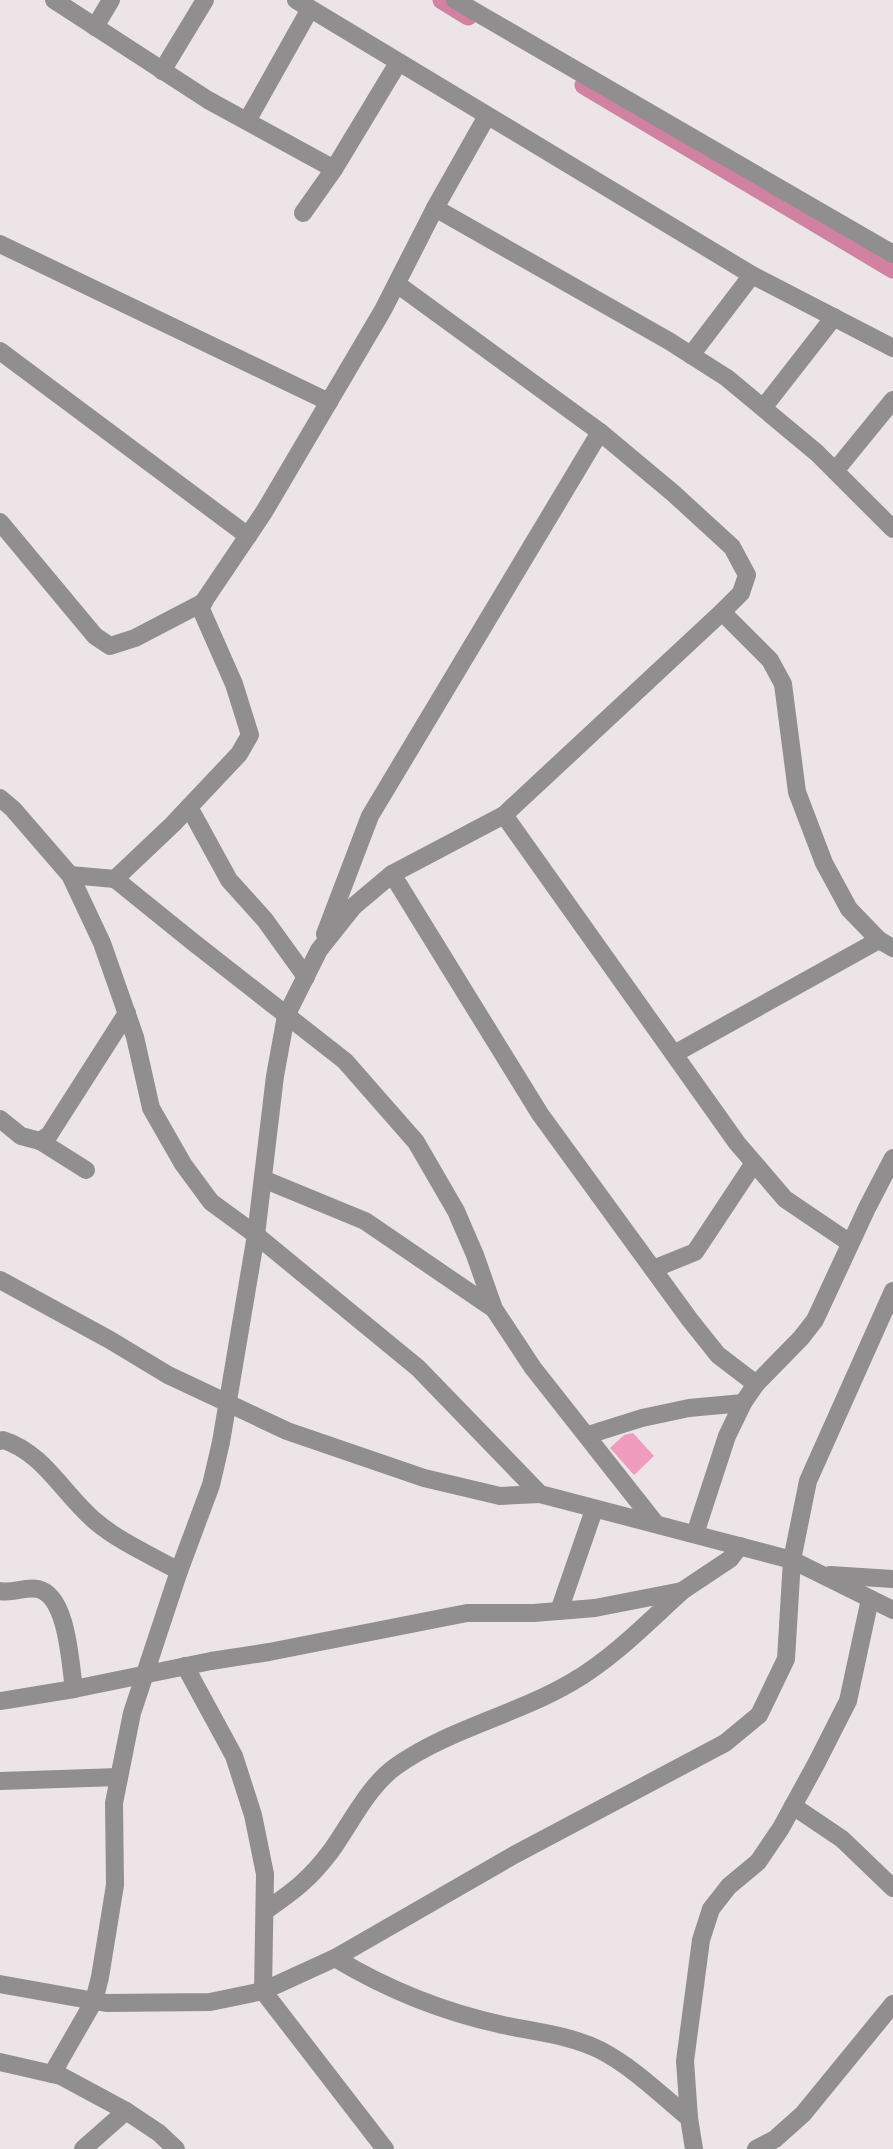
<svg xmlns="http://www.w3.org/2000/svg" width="893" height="2149" font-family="Barlow,sans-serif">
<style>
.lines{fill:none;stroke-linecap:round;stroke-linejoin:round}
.canal{stroke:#d181a1;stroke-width:19}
.building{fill:#f09cbe}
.minor{stroke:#918e8f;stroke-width:18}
</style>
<rect width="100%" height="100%" fill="#ece4e7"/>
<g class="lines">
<!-- canal -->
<g class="canal">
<polyline points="442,0 468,16"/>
<polyline points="584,85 893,269"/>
</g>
</g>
<!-- building -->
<polygon class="building" points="633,1433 654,1456 634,1475 610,1448 624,1435"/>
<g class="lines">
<!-- minor -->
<g class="minor">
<polyline points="54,0 208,100 334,169"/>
<polyline points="296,0 752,275 893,348"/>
<polyline points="455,0 893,254"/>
<polyline points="95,27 111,0"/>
<polyline points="162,71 205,0"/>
<polyline points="247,121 310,9"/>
<polyline points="435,208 669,341 727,378 817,453 893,529"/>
<polyline points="303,213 334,169 398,63"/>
<polyline points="0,244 329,402"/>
<polyline points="0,351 248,536"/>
<polyline points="691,355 752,275"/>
<polyline points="763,408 834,317"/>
<polyline points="835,471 893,400"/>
<polyline points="0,522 95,636 110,646 135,638 204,602"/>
<polyline points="722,612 770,660 783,684 797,792 824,863 849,909 879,940 893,948"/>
<polyline points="0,798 13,809 70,875 102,943 135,1037 151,1108 183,1164 211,1202 256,1235 418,1368 540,1494 792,1560 893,1610"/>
<polyline points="189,807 229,880 265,920 306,977"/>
<polyline points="504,815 737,1143 785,1199 850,1243"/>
<polyline points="392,874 540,1114 690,1320 718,1355 756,1384"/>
<polyline points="70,875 115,879 173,824 239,754 250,735 234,684 200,607 264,512 383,310 435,208 487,116"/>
<polyline points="115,879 193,942 345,1061 416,1142 456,1211 475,1255 494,1309 533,1368 656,1524"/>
<polyline points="325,934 370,816 600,432"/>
<polyline points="674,1054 879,940"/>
<polyline points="0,1119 21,1136 40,1141 49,1135 127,1013"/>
<polyline points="40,1141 86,1170"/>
<polyline points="263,1179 365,1221 494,1309"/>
<polyline points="653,1269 695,1252 754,1163"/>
<polyline points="0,1280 110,1340 168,1375 287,1431 424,1478 500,1496 540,1494"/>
<polyline points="588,1435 642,1418 689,1408 743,1403"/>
<path d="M0,1441L3,1440C43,1452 64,1495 95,1521C120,1542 150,1555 179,1571"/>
<polyline points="695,1534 727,1436 743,1403 756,1384 801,1338 815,1320 867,1208 893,1158"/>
<polyline points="830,1575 893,1579"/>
<path d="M0,1591C13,1594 25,1586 38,1589C68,1596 70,1664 74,1689"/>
<polyline points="559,1611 594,1510"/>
<polyline points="185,1666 234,1756 253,1815 265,1874 263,1991 385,2149"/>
<polyline points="0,1701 74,1689 211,1661 269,1652 467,1613 534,1613 595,1608 682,1591 730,1559 740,1546"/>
<polyline points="0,1781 119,1777"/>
<polyline points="793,1806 842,1839 893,1888"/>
<path d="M265,1911C294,1891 310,1879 331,1851C351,1823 367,1788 395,1767C448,1729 516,1715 572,1682C613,1658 647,1623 682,1591"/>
<path d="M335,1958C388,1990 443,2012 503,2025C535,2032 570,2035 600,2050C633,2067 661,2095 689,2118"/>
<polyline points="0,1984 106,2003 210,2002 263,1991 335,1958 514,1855 725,1743 759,1715 786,1659 792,1560 808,1481 893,1291"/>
<polyline points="0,2062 61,2076 126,2111 159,2133 176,2149"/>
<polyline points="52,2074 94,2001 100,1977 115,1885 114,1803 132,1713 179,1571 211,1485 221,1442 256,1235 275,1076 286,1016 319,950 354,906 392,874 504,815 722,612 741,593 747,575 732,547 673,493 600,432 397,284"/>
<polyline points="83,2149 126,2111"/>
<polyline points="694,2149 689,2118 685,2061 701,1940 711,1909 729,1886 758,1862 781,1828 816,1764 848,1701 870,1599"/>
<polyline points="756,2149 775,2139 803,2114 893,2004"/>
</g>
</g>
</svg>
